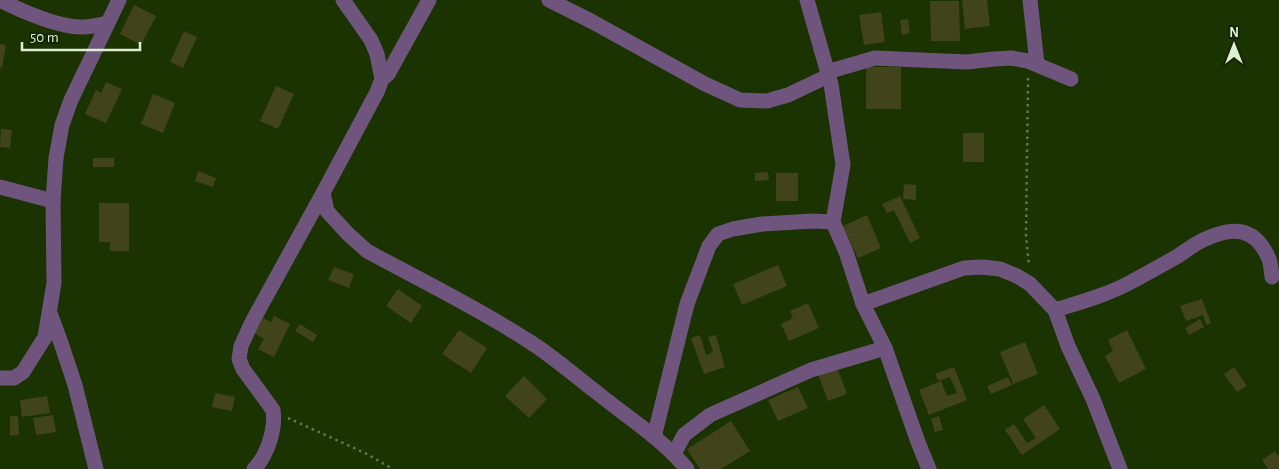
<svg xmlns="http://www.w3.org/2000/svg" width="1279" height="469" font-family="'Alegreya Sans',sans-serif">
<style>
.building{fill:#41441a}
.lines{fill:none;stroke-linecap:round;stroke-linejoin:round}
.path{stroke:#61774d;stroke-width:2.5;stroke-dasharray:2.5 4;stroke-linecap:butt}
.minor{stroke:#6f557e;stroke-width:15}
</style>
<rect width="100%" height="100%" fill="#1a3300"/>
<!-- building -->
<g class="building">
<polygon points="962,0 987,0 990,26 965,29"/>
<polygon points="930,1 959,1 960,41 931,41"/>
<polygon points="134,5 156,16 141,45 120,34"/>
<polygon points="881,12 885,42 864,45 859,15"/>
<polygon points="908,19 910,33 902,35 900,20"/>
<polygon points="184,31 197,37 183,68 170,62"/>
<polygon points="0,44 6,45 2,68 0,67"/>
<rect x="866" y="67" width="35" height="42"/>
<polygon points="106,82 122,89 106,123 85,114 96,90 101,93"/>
<polygon points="276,86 294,94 278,129 260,121"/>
<polygon points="153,94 175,103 163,133 141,124"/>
<polygon points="1,129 12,130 10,148 0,147"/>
<rect x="963" y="133" width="21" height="29"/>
<rect x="93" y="158" width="21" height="9"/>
<polygon points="198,171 216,178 213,187 195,181"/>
<polygon points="768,172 769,180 755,181 755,173"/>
<rect x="776" y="173" width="22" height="28"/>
<polygon points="904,184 916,185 916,200 903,199"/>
<polygon points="900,196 920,238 910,243 894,210 887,213 882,204"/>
<polygon points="99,203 129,203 129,251 110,251 110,242 99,242"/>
<polygon points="867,215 881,248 858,258 843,226"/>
<polygon points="778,265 787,286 742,305 733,284"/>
<polygon points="334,267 354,274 349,288 328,280"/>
<polygon points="398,289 422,306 411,323 386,306"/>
<polygon points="1202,299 1211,323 1206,325 1203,315 1186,321 1180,306"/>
<polygon points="808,303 819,328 789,341 781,324 793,318 790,311"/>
<polygon points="274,316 290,324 274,357 258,349 264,339 252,332 260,317 271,322"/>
<polygon points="1200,319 1204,327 1189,335 1185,328"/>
<polygon points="300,324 317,335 313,342 295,331"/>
<polygon points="459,330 487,348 471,373 442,354"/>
<polygon points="1127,330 1146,369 1119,383 1105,356 1113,351 1108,340"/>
<polygon points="700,335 706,355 713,352 708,337 716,335 725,367 704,374 691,338"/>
<polygon points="1025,342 1038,374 1013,384 1000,352"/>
<polygon points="837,367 847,394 828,401 818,374"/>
<polygon points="954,367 967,400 929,415 919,390 941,381 947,396 957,393 950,377 939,381 935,374"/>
<polygon points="1234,367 1247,386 1237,392 1224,374"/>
<polygon points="524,376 547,399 529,418 505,396"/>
<polygon points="1008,377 1012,385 991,394 987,386"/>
<polygon points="798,387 808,408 778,421 768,400"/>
<polygon points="215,393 235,397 232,411 212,407"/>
<polygon points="47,396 50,413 22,417 20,400"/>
<polygon points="1044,405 1060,429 1022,455 1005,430 1014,424 1027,443 1036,438 1023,419"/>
<polygon points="53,415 56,432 36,435 33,418"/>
<polygon points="10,416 18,416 19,435 10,436"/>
<polygon points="939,416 943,430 935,432 931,419"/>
<polygon points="731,421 750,451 721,469 700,469 687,449"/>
<polygon points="1275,451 1279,457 1279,469 1268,469 1262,460"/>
</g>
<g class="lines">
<!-- path -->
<g class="path">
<polyline points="1028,78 1026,237 1029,265"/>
<polyline points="288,418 365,453 393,469"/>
</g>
<!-- minor -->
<g class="minor">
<path d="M0,0C21,11 60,28 83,27C91,27 99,25 107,23"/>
<polyline points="549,0 591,21 705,84 740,100 767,101 788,95 828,76"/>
<polyline points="807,0 831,84 843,165 833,222 846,252 863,304 885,348 918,442 929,469"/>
<polyline points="1030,0 1037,64"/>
<polyline points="827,72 875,58 967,62 994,59 1011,58 1028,61 1071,79"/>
<polyline points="382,79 388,74 429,0"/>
<polyline points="0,187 53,201"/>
<path d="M323,193L327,211L347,233L367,251C420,280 476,307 527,340C553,356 576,377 600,395C630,419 662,439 687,469"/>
<polyline points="863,304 964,268 982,267 1000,269 1017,276 1030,284 1055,310 1068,346 1093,399 1120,469"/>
<path d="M1055,310C1081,302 1107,295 1131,282C1146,274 1162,265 1178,256C1186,251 1194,244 1203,240C1232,226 1255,226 1269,259C1271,264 1271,271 1272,277"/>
<polyline points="50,313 61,343 75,385 96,469"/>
<polyline points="0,378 14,378 23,372 45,337 54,283 53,201 56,158 62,125 71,100 119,0"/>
<polyline points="654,437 687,304 709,246 718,234 733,229 762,224 813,221 833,222"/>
<polyline points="674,454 684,435 710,415 811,370 885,348"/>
<path d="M254,469C267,456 276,429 273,410L243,369L239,359L241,346L252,322L323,193L377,92L382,79L377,54L371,40L343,0"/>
</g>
</g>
<!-- north arrow -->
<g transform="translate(1234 45)" stroke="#142703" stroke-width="4" paint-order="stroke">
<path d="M0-4L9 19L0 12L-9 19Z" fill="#deefd4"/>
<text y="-8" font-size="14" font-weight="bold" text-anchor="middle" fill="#deefd4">N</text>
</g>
<!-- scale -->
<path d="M22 42v8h118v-8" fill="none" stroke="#deefd4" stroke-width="2.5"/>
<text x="30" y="42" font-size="15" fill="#deefd4" stroke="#142703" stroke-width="4" paint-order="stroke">50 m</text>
</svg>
